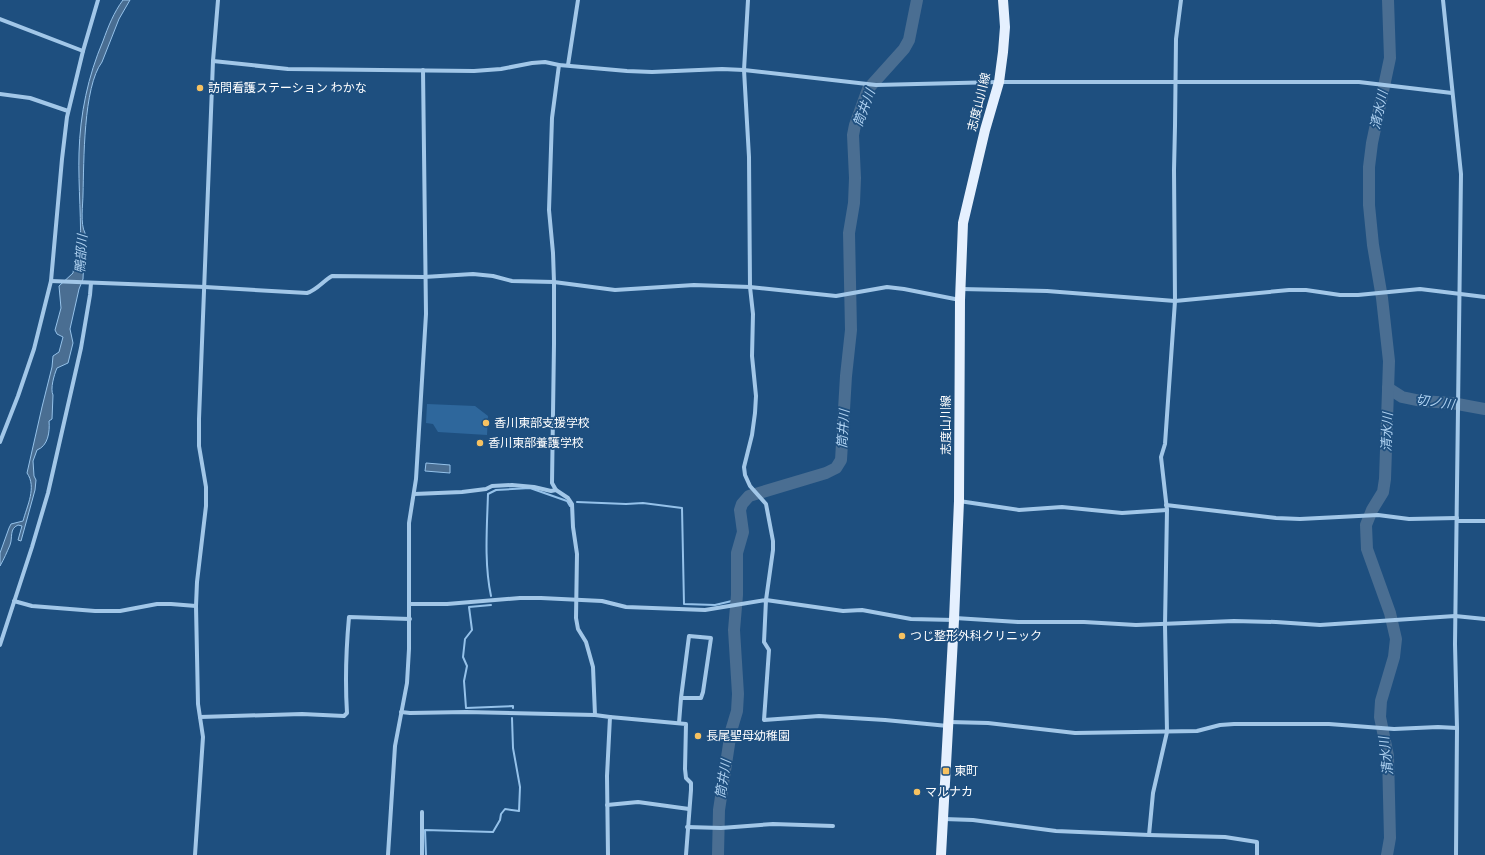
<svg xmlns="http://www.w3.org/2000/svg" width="1485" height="855" font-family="Rubik,'Noto Sans JP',sans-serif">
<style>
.green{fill:#2e679c}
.water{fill:#4a6e92;stroke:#95c2ea}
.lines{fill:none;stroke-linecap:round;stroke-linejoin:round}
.stream{stroke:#95c2ea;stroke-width:2}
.river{stroke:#4a6e92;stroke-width:12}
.minor{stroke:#a2c7e8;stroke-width:4}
.primary{stroke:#e5f0fe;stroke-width:10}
.poi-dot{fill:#f7c261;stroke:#1e4f7f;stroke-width:1.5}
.labels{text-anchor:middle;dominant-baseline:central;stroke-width:3.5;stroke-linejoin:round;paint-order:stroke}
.poi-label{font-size:12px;fill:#fff;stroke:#1e4f7f;text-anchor:start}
.street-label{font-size:12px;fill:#fff;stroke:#1e4f7f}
.water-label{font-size:13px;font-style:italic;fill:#add0f0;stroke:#1e4f7f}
</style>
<rect width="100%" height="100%" fill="#1e4f7f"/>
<!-- green -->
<polygon class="green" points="427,404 475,406 488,416 487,435 438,432 433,424 426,423"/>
<!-- water -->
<g class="water">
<path d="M123,0H130L119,19L102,62C83,87 84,162 83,194C83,204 80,224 85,233L83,279L79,289L70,329L73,343L68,363L57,368C54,375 50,389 53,395L52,419L49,421C50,432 48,446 37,450L33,461L34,476L36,480L35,490L21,541L18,540L22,526L18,525C9,529 13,537 10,545C7,552 4,559 0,566V553L9,528L11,524L23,521C27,506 37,487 27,473L42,407L52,367L53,356L59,352L63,337L57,334L55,330L61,308L59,286L73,273L75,258L80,256C82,222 78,187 79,153C80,114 88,76 103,41C108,27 114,12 123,0Z"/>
<polygon points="426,463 450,465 450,473 425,471"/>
</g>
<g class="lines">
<!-- stream -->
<g class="stream">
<polyline points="577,502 626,504 643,503 682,508 684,604 715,605 736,600"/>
<path d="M491,596C484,563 487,527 488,494L496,490L530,488L567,501L570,506"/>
<polyline points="491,605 469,607 472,630 465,639 463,657 467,666 464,681 466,708 513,706 513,708"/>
<polyline points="426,855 425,830 493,832 500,820 501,814 505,809 519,811 520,787 513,748 512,718"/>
</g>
<!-- river -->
<g class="river">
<polyline points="1388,388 1402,397 1421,401 1452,403 1485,409"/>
<polyline points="718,855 719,810 731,731 737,711 738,694 734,630 737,595 737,553 743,532 740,510 742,504 749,496 826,473 836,468 841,460 846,376 851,330 849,233 854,203 855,178 853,135 855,125 868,89 904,49 909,40 917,0"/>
<polyline points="1387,855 1390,838 1388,756 1380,717 1381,701 1394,657 1396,639 1390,613 1367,549 1366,525 1372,510 1383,492 1385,479 1389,361 1382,298 1373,245 1369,205 1369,167 1372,143 1390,58 1388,0"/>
</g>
<!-- minor -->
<g class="minor">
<polyline points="748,0 744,70 749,157 750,287 753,314 752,356 756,396 755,413 752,435 744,467 745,475 750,486 766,504 773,541 773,550 766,600 764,642 769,650 764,720 819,716 885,720 948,726"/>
<polyline points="1443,0 1461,174 1455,644 1457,728 1456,855"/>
<polyline points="0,19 83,51"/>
<polyline points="213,61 218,0"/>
<polyline points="559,65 552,118 549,210 553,253 554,282 554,344 552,483 556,490 568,498 572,504 573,527 577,554 576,618 578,629 586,642 593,667 595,715 610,717 607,776 608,855"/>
<polyline points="568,65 578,0"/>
<polyline points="0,94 30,98 68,111"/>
<path d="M51,281L205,287L307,293C317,290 323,281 332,276L424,277L473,274L493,276L512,281L554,282L615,290L694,285L750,287L836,296L887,287L904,289L960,300"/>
<polyline points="961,289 1047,291 1175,301 1289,290 1306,290 1340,295 1358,295 1420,289 1485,297"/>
<polyline points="0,442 18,396 34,349 51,281 62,159 67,117 83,51 98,0"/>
<polyline points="414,494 462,492 486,489 492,486 512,485 534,487 551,491 556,490"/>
<polyline points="959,501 1019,510 1062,507 1122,513 1167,510"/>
<polyline points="1166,505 1276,518 1300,519 1378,515 1409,519 1457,518"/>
<polyline points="1457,521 1485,521"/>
<polyline points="14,601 32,606 95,611 120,611 157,604 171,604 196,606"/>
<polyline points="410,604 447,604 520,598 541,598 602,601 626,607 705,610 766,600 843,611 862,610 911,619 954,620"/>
<polyline points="955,618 1018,622 1084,622 1136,625 1234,621 1276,622 1320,625 1455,616 1485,619"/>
<polyline points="0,645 32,547 48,493 81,348 90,295 91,283"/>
<polyline points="401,712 410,713 466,712 595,715"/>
<path d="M200,717L302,714L344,716L347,713C345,681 346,650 349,617L410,619"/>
<polyline points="610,717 686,724 685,769 686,778 691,783 691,790 686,855"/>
<polyline points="949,722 988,723 1075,733 1197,731 1220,725 1234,724 1329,724 1394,729 1438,727 1457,728"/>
<polyline points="679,723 681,698 689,636 711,638 703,692 701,698 681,698"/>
<polyline points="607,805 638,802 689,809"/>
<polyline points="944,819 973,820 1056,831 1149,835 1225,837 1257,842 1257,855"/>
<polyline points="687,827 721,828 773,824 833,826"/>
<polyline points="1149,835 1153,793 1167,732 1165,625 1167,510 1161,457 1165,444 1175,301 1174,170 1175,126 1176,39 1181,0"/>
<polyline points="195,855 203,737 198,704 196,606 197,582 206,506 206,487 199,446 199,419 213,61 288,69 474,71 501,69 532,63 545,62 559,65 627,71 652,72 722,69 744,70 876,85 999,82 1359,82 1452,93"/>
<polyline points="388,855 395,746 407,683 409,649 409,523 416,479 426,314 423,70"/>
<polyline points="422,855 422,812"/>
</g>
<!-- primary -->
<polyline class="primary" points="941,855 954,620 959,501 960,300 963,223 985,130 999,82 1003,52 1005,27 1003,0"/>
</g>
<!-- markers -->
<g class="poi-dot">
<circle cx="200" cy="88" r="4"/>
<circle cx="486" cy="423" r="4"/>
<circle cx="480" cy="443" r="4"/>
<circle cx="902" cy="636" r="4"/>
<circle cx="698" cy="736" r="4"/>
<rect x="942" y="767" width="8" height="8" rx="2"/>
<circle cx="917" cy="792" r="4"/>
</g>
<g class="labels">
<!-- poi labels -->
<g class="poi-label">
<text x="208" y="88">訪問看護ステーション わかな</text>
<text x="494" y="423">香川東部支援学校</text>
<text x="488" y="443">香川東部養護学校</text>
<text x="910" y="636">つじ整形外科クリニック</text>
<text x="706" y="736">長尾聖母幼稚園</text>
<text x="954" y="771">東町</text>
<text x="925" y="792">マルナカ</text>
</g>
<!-- street labels -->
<g class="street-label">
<text transform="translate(979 102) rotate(-76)">志度山川線</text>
<text transform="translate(946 425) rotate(-90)">志度山川線</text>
</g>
<!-- water labels -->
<g class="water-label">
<text transform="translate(864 108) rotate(-70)">筒井川</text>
<text transform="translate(1379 110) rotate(-78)">清水川</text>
<text transform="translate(81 254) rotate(-86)">鴨部川</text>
<text transform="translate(1435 402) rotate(8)">切ノ川</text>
<text transform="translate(843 429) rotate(-86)">筒井川</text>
<text transform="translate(1387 432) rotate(-88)">清水川</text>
<text transform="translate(1386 756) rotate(-97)">清水川</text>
<text transform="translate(723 779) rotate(-81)">筒井川</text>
</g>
</g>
</svg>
